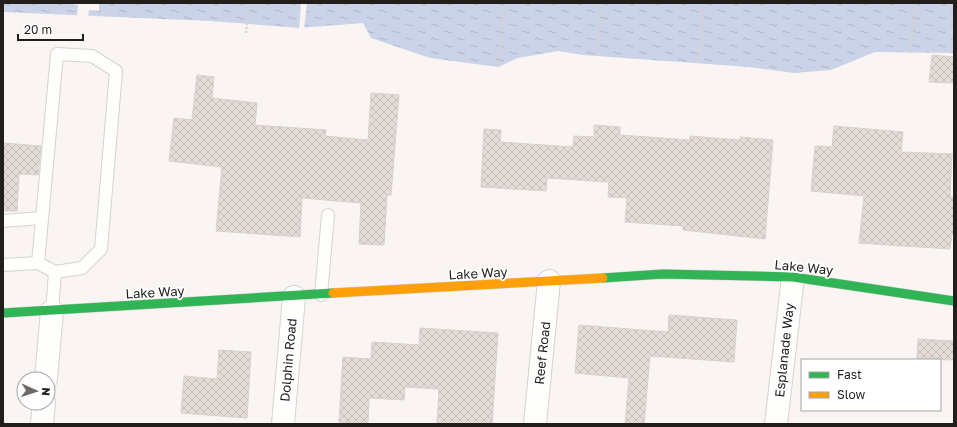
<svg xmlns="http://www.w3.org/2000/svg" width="957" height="427" font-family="'Golos Text',sans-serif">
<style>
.water{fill:url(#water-ripples)}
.pier{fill:#faf5f2}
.building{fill:url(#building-cross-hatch);stroke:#d5d1cf}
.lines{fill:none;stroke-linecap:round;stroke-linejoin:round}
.lane-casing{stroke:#d6d2d0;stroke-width:14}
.street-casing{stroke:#d6d2d0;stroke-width:24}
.fast-casing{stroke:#d6d2d0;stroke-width:10}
.slow-casing{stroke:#d6d2d0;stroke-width:10}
.path{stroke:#d5d3d2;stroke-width:2.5;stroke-dasharray:2 2;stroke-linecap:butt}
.lane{stroke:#fefefd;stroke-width:12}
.street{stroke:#fefefd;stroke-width:22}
.fast{stroke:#30b455;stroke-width:9}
.slow{stroke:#ff9f0a;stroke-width:9}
.labels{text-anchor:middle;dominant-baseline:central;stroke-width:3.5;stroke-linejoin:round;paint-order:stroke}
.street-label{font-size:13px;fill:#211e1c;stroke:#fff}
</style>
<defs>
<pattern id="water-ripples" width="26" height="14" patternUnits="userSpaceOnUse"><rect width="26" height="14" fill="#cad3e7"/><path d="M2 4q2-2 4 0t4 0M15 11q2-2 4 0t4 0" fill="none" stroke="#adb5c6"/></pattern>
<pattern id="building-cross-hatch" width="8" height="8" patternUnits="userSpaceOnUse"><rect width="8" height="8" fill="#e5dcd7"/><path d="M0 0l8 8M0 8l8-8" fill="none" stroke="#c4bcb8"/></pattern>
</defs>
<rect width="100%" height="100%" fill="#faf5f2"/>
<!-- water -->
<polygon class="water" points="3,3 954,3 954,53 875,52 831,70 794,73 749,67 583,55 558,51 518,58 498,67 430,58 371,38 363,23 299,28 210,21 3,12"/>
<!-- pier -->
<g class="pier">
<polygon points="68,3 99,3 99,11 89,10 88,18 77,18 78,5"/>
<polygon points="301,3 307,3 304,30 299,30"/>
</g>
<!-- building -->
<g class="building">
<polygon points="932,55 954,57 954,83 929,82"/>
<polygon points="197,75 214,77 212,98 257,103 255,125 326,130 325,136 368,140 371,93 399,95 391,195 387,195 384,245 359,244 361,203 302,198 300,237 216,231 222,167 169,161 174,118 192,120"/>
<polygon points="594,125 620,127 620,135 690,140 690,136 740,140 740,137 773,140 765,239 683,230 683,226 625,222 627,198 608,197 609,182 547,178 546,191 481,187 484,129 501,130 500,142 573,147 574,136 594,137"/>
<polygon points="834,126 903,132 901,152 952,154 950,197 954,197 954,234 952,234 950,249 859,243 864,196 811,191 815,146 832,147"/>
<polygon points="3,143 41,146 38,175 19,174 17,211 3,211"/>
<polygon points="669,315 737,320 734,362 650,356 644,424 625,424 629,378 575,373 579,325 668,332"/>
<polygon points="420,328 498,333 492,424 437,424 439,389 405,387 404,400 369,398 368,424 339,422 343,357 371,359 372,342 419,345"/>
<polygon points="918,339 954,341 954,360 917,359"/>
<polygon points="219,350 251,352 247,418 181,413 184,376 217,379"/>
</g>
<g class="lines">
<defs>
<g id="lane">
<polygon points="57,54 92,56 116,71 101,249 82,268 55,272 38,263"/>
<polyline points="3,221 41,218"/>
<polyline points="3,265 38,263"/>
<polyline points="321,295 328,215"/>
<polyline points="52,311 55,272"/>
</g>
<g id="street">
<polyline points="46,379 52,311"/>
<polyline points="42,424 44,403"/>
<polyline points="283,424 294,297"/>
<polyline points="535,424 549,281"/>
<polyline points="776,424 793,277"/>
</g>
<g id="fast">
<polyline points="603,278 663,274 793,277 954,301"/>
<polyline points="3,313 333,293"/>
</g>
<polyline id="slow" points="333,293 603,278"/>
</defs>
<!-- lane casing -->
<use href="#lane" class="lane-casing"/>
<!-- street casing -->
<use href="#street" class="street-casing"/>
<!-- fast casing -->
<use href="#fast" class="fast-casing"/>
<!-- slow casing -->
<use href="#slow" class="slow-casing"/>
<!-- path -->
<g class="path">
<polyline points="246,33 249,3"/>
<polyline points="910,53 916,3"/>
<polyline points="597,56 601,3"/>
<polyline points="698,63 704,3"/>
<polyline points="498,67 505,3"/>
</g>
<!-- lane -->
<use href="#lane" class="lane"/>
<!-- street -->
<use href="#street" class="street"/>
<!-- fast -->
<use href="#fast" class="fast"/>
<!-- slow -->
<use href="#slow" class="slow"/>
</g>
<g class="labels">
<!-- street labels -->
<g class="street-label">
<text transform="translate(804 267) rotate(6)">Lake Way</text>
<text transform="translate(478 273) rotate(-3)">Lake Way</text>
<text transform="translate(155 292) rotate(-3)">Lake Way</text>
<text transform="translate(784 350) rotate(-84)">Esplanade Way</text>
<text transform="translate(542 353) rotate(-84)">Reef Road</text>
<text transform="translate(288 360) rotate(-85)">Dolphin Road</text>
</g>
</g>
<!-- border -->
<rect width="957" height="427" fill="none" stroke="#211e1c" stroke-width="8"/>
<!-- legend -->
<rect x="801" y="359" width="140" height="52" fill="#ffffff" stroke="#a6a5a4"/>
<rect x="809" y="372" width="20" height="6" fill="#30b455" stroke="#a6a5a4"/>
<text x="837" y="379" font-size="12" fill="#211e1c">Fast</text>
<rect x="809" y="392" width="20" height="6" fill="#ff9f0a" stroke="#a6a5a4"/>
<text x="837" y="399" font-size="12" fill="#211e1c">Slow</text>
<!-- north arrow -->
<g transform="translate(36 391) rotate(93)"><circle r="19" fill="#ffffff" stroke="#a6a5a4"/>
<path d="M0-3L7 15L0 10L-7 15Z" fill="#6d6967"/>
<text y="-6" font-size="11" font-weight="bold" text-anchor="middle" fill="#211e1c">N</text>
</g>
<!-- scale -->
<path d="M18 34v6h65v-6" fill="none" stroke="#211e1c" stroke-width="2"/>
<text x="24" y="34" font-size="12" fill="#211e1c" stroke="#ffffff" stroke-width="3" paint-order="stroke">20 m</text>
</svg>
